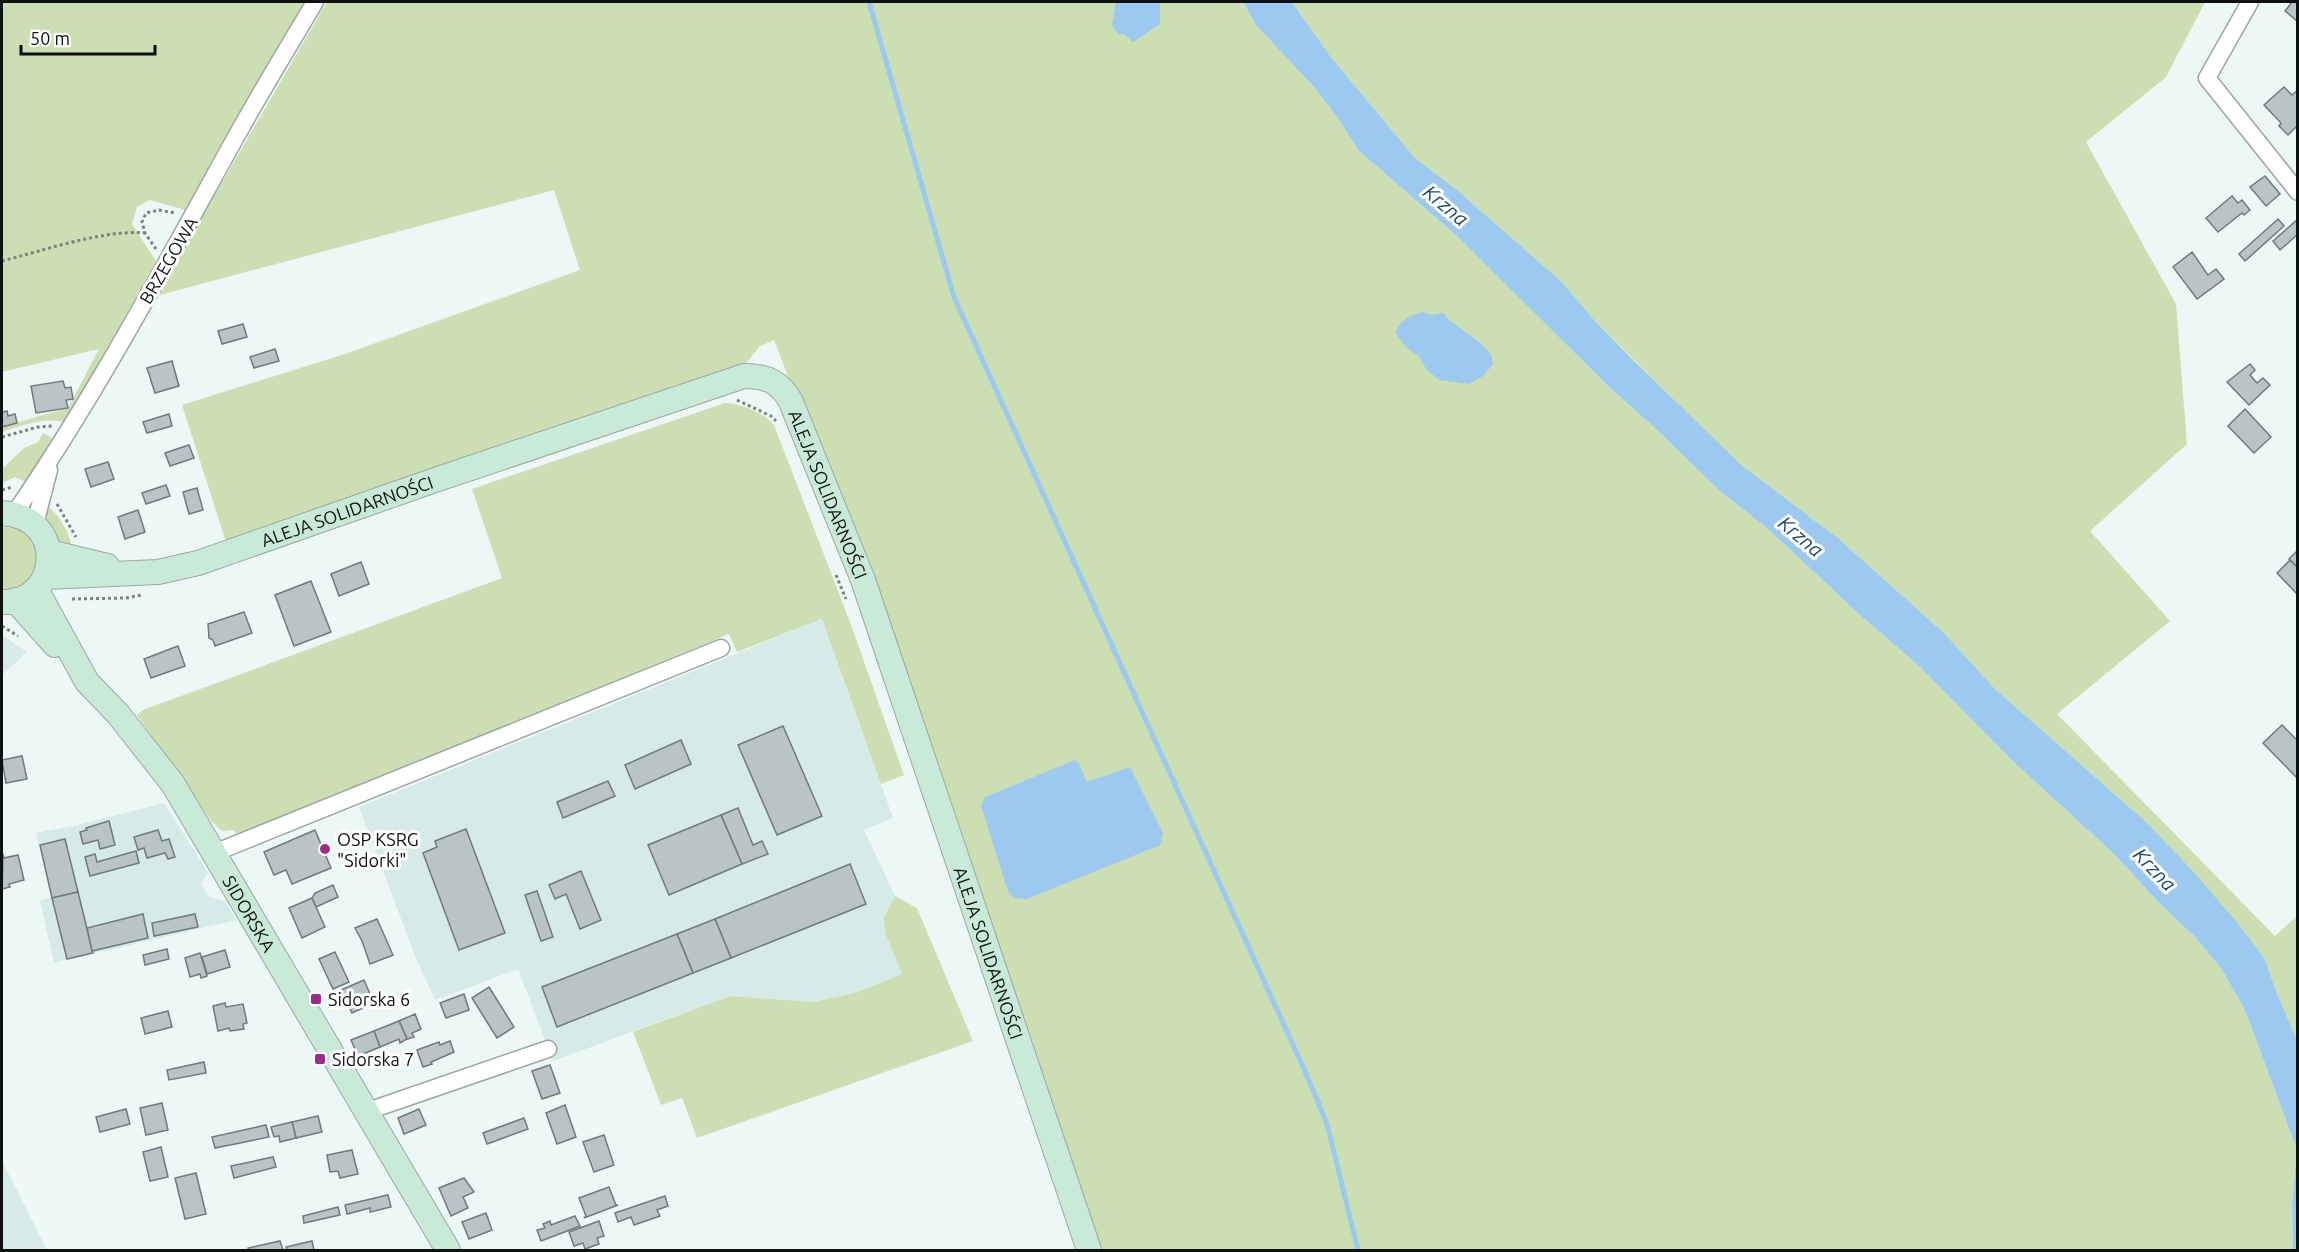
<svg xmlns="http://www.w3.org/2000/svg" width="2299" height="1252" font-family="Ubuntu,sans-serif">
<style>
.built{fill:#d6eae7}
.green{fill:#cbdfb2}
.water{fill:#9dc9f1}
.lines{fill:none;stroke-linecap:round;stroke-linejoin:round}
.stream{stroke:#9dc9f1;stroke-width:5}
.building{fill:#b9c4c7;stroke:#6f7a7c;stroke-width:1.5}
.street-casing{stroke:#9ba6a5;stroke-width:19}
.secondary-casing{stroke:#9ba6a5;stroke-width:26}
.path{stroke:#7b8382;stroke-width:3;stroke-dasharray:3 3;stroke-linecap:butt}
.street{stroke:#fff;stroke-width:16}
.secondary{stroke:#caead9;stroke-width:24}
.poi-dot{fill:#9b2a88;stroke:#fff;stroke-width:2}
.labels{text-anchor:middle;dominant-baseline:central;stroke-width:6;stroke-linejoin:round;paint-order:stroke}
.street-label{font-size:18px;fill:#0d1111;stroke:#fff}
.poi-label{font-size:18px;fill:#0d1111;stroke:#fff;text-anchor:start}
.water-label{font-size:20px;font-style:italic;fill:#15466c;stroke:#fff}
</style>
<rect width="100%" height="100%" fill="#ecf8f6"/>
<!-- built -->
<g class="built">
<polygon points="822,619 893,818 864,830 895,896 884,917 885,933 902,974 855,993 812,1002 729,996 553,1061 518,969 435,1000 415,956 359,807"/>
<polygon points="2,635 27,652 2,675"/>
<polygon points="164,803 208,873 201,883 209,897 225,901 236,920 54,963 40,901 51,897 36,833 78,825"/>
<polygon points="2,1161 24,1204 47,1250 2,1250"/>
</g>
<!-- green -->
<g class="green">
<path d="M2,2H305L185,210L150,200L137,207L132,224L156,261L70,414L64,422C43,417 21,426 2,432V427L68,408L99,349L2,372Z"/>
<polygon points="327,2 1243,2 1256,25 1314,87 1338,118 1359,151 1457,236 1608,386 1656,429 1721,492 1767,528 1861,616 1918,665 2015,763 2115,855 2159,903 2195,937 2221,968 2245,1010 2297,1150 2292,1204 2293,1250 1099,1250 844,520 774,340 759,347 749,360 742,366 226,542 182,405 345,354 580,270 554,190 156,296"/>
<polygon points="1292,2 2205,2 2166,77 2086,142 2176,304 2187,444 2090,531 2170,621 2057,714 2275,936 2297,916 2297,1040 2276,991 2265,959 2192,870 2145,821 1995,689 1944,633 1887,582 1839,539 1740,464 1712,438 1595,321 1562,282 1457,190 1415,158 1330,56"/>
<path d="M725,403C740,403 764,413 774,425L850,622L904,775L881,784L822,619L737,652L729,634L310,807L236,834L234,830L222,831L212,822L137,715L143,710L502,578L472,489Z"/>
<polygon points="43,433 52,438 26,482 15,477 2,483 2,469 24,448 38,442"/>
<path d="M47,506C59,513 71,536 72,549C53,540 43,529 47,506Z"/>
<path d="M2,527C49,525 48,591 2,590Z"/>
<polygon points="895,896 917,908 973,1041 697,1138 682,1098 661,1105 633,1032 730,996 812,1002 855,993 902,974 885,933 884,917"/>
</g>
<!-- water -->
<g class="water">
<polygon points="1116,2 1160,2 1160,24 1133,42 1124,34 1118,34 1112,26"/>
<polygon points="1243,2 1292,2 1330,56 1415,158 1457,190 1562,282 1595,321 1630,357 1740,464 1839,539 1944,633 1995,689 2145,821 2192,870 2239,925 2265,959 2276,991 2297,1040 2297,1250 2293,1250 2292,1204 2297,1150 2245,1010 2221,968 2195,937 2159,903 2115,855 2015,763 1918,665 1861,616 1767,528 1721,492 1656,429 1608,386 1457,236 1359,151 1338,118 1314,87 1256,25"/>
<path d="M1424,312L1431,315L1443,313L1449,320L1478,341L1491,354L1493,364L1483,376L1469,384L1439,380L1426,369L1419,356L1407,348L1395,333C1401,321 1410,314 1424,312Z"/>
<polygon points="1075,760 1079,764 1087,782 1130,767 1163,833 1160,845 1027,899 1014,898 1008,891 981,806 985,797"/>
</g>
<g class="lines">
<!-- stream -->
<polyline class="stream" points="869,2 954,297 1308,1078 1327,1124 1358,1250"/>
</g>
<!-- building -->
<g class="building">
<polygon points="2292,2 2298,2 2298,22 2285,11"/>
<polygon points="2284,87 2292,95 2298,90 2298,125 2288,135 2279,126 2281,123 2264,105"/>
<polygon points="2265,176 2280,194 2266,206 2250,187"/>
<polygon points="2232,196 2238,203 2242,200 2250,210 2244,215 2242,213 2218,232 2206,218"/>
<polygon points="2278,219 2284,226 2245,261 2239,254"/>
<polygon points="2298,219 2298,234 2280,250 2273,241"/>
<polygon points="2192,252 2208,275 2216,269 2224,279 2197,299 2173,267"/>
<polygon points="243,324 247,337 222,344 218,331"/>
<polygon points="275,349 279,361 254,368 250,357"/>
<polygon points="172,361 179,386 155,393 147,368"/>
<polygon points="2250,364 2255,370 2250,375 2257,383 2263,378 2270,385 2249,405 2227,382"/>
<polygon points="63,381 65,388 71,387 73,399 66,400 68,408 36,413 31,386"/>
<polygon points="2245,409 2271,437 2254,453 2228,426"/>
<polygon points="7,411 8,416 15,414 17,423 2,427 2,412"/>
<polygon points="169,414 172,426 147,433 143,422"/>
<polygon points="189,445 194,458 170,466 165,453"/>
<polygon points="108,462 114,479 91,487 85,469"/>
<polygon points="166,485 170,496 146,504 142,493"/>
<polygon points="197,488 203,510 189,514 183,492"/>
<polygon points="138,510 145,532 125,539 118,517"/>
<polygon points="2298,550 2298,567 2297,567 2289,559"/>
<polygon points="2290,560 2298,568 2297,594 2277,573"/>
<polygon points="361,562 369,584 339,596 331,574"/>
<polygon points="311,581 331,632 294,646 275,595"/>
<polygon points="244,612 252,633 215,646 213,640 209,638 208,624"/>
<polygon points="178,646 185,666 151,678 144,659"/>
<polygon points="2282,725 2298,741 2298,779 2263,743"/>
<polygon points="783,726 822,816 777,835 738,745"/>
<polygon points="681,740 691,764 635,789 625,765"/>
<polygon points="22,756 27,779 6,783 2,760"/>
<polygon points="608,781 615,796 563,818 557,802"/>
<polygon points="738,808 753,845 762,841 768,854 742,864 721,815"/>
<polygon points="721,815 742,864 669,895 648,845"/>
<polygon points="109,821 115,845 100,849 98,840 83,844 80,832 87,830 86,828"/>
<polygon points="466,829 505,933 459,950 423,853 437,847 435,841"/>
<polygon points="158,830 162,841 169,839 175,857 168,859 165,853 147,858 144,848 138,850 134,837"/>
<polygon points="315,830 331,868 292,884 286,870 274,875 264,852"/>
<polygon points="65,839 78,892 52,898 40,845"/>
<polygon points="136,851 139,863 90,876 85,857 95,854 97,862"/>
<polygon points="3,854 4,858 18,855 24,880 9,884 10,887 2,889"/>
<polygon points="850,864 866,904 731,958 715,919"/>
<polygon points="581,871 601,920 580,929 566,894 555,899 549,885"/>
<polygon points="333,885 338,897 316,907 312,898 315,893"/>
<polygon points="537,891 553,937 541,941 525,895"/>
<polygon points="78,892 93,953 67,959 52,898"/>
<polygon points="312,898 325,927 302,938 289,908"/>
<polygon points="143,914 148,938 92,951 87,928"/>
<polygon points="195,914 198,927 154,936 152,923"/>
<polygon points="377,919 393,955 370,964 362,941 355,928"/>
<polygon points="715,919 731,958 693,973 677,934"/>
<polygon points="677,934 693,973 557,1027 542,987"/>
<polygon points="167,949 169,959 145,965 143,955"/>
<polygon points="225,950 230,967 207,974 202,957"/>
<polygon points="335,952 349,982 333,989 319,959"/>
<polygon points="200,953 207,976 201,978 200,974 190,977 185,958"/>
<polygon points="364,980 374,1003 352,1013 341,990"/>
<polygon points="489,987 514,1027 497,1038 472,998"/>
<polygon points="464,994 469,1010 446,1018 440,1003"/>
<polygon points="225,1003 226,1007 243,1004 247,1023 243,1024 244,1029 230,1031 229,1028 218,1031 213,1006"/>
<polygon points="168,1011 172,1027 145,1034 141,1018"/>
<polygon points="415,1014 421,1029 412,1033 414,1037 407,1039 399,1021"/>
<polygon points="399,1021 407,1039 400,1043 399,1039 380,1047 374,1031"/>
<polygon points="374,1031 380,1047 358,1056 351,1040"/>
<polygon points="450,1041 454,1052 431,1062 432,1064 423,1067 417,1050 439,1042 440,1045"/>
<polygon points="204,1062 206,1073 169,1080 167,1070"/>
<polygon points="550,1065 560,1093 542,1099 532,1071"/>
<polygon points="162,1103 168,1130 146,1135 140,1108"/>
<polygon points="565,1105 576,1137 557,1144 546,1113"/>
<polygon points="126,1109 130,1124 100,1132 96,1117"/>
<polygon points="419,1109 426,1125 404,1134 398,1118"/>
<polygon points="318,1116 322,1132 296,1138 292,1122"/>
<polygon points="524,1118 528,1129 487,1144 483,1133"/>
<polygon points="292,1122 296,1138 280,1142 279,1136 274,1137 271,1127"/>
<polygon points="266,1125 269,1137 215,1148 212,1137"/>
<polygon points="604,1135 614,1165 594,1172 583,1142"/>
<polygon points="161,1147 168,1177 150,1181 143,1152"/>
<polygon points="352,1150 358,1174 340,1178 338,1171 330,1172 327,1155"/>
<polygon points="273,1157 276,1167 234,1178 231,1166"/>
<polygon points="196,1173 206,1214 185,1219 175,1178"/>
<polygon points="464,1178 474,1192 463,1197 468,1208 451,1216 439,1188"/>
<polygon points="609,1187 616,1205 618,1205 584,1218 586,1216 579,1198"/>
<polygon points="388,1195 391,1207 370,1212 370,1208 347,1214 345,1205"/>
<polygon points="665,1196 668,1206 657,1210 660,1216 634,1225 631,1217 618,1222 615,1213"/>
<polygon points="338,1207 340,1215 304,1223 303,1216"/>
<polygon points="486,1213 492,1230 469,1239 462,1222"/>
<polygon points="575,1216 580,1226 541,1241 537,1230 545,1228 543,1224 550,1221 551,1225"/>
<polygon points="599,1221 604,1236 597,1238 599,1244 585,1249 583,1243 574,1246 569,1232"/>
<polygon points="280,1241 283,1250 248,1250 248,1248"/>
<polygon points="312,1241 314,1250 287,1250 286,1247"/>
</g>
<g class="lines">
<defs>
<g id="street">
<polyline points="2250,2 2207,78 2298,192"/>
<path d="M14,514C97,393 166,263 237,135C262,90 289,46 315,2"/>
<polyline points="35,524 49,470"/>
<polyline points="214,853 721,648"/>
<polyline points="365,1112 548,1049"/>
</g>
<g id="secondary">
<path d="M2,513C69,517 59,605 2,602"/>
<polyline points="49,552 107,566"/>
<path id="s1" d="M45,577L158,572L198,563L438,479L744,376C766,376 781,382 791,402L863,580L1089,1250"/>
<path id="s2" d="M36,589L87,682L118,714L173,784L448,1250"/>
<polyline points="15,600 55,645"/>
</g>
</defs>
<!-- street casing -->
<use href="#street" class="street-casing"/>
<!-- secondary casing -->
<use href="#secondary" class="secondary-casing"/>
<!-- path -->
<g class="path">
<polyline points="156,249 145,233 142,222 146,213 159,210 175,213"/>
<path d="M2,261C42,251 105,229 145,233"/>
<polyline points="737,400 771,416 776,421"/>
<polyline points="2,437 38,427 52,426"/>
<polyline points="2,490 12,487"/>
<polyline points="57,504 76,537"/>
<polyline points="836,575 846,599"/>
<polyline points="72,599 126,598 142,595"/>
<polyline points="2,626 18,636"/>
</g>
<!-- street -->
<use href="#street" class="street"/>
<!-- secondary -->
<use href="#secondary" class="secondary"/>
</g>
<!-- markers -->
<g class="poi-dot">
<circle cx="325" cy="849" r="6"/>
<rect x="310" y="993" width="12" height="12" rx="3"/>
<rect x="314" y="1053" width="12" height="12" rx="3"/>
</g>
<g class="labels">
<!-- street labels -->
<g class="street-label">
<text transform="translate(168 260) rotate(-60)">BRZEGOWA</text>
<text stroke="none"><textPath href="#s1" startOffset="888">ALEJA SOLIDARNOŚCI</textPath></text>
<text stroke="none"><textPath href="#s1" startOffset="312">ALEJA SOLIDARNOŚCI</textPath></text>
<text stroke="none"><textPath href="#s2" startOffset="390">SIDORSKA</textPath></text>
<text stroke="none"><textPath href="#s1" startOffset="1374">ALEJA SOLIDARNOŚCI</textPath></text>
</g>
<!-- poi labels -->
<g class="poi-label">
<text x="337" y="839">OSP KSRG<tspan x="337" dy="21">"Sidorki"</tspan></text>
<text x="328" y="999">Sidorska 6</text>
<text x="332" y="1059">Sidorska 7</text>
</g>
<!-- water labels -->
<g class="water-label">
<text transform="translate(1446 205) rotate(40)">Krzna</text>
<text transform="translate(1801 536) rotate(40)">Krzna</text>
<text transform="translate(2155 869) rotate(46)">Krzna</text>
</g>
</g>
<!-- border -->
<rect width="2299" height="1252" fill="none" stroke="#0d1111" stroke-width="6"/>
<!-- scale -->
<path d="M21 45v9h134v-9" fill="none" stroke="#0d1111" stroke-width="3"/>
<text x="30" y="45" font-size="18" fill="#0d1111" stroke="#ffffff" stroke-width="4.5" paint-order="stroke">50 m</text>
</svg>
